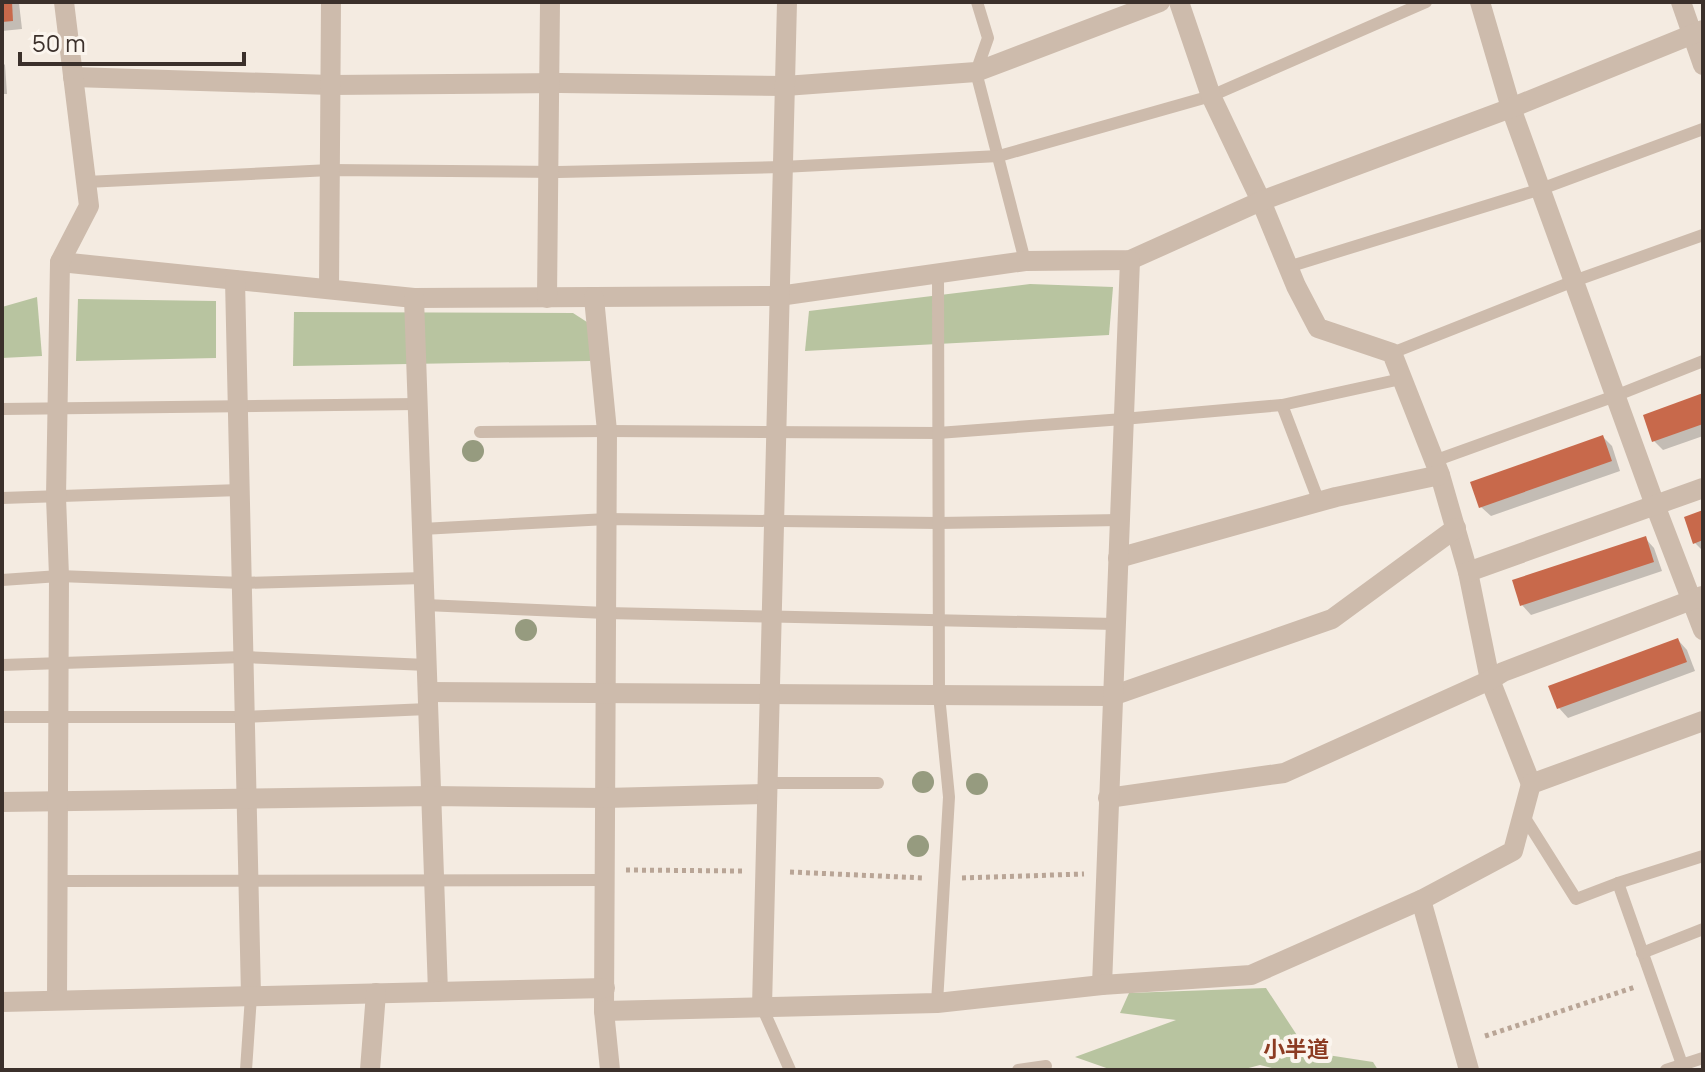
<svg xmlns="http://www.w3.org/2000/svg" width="1705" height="1072" font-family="Manrope,'Noto Sans SC',sans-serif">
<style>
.green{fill:#b8c4a0}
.shadow{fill:#0003}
.building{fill:#c8694b}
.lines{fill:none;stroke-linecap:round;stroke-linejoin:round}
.path{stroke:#b9a596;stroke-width:5;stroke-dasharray:4 4;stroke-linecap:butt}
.service{stroke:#cdbbac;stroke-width:12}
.minor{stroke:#cdbbac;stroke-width:20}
.tree{fill:#969b7f}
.labels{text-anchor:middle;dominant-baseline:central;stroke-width:8;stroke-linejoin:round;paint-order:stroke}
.neighbourhood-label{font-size:22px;font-weight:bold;fill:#8c3b22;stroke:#fbf5ee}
</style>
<rect width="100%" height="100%" fill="#f4ebe1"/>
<!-- green -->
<g class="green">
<polygon points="1030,284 1113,287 1109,335 805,351 809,311"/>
<polygon points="37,297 42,356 2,358 2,307"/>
<polygon points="78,299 216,301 216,358 76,361"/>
<polygon points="294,312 573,313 590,324 590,361 293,366"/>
<polygon points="1266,988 1308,1052 1373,1062 1378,1070 1280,1070 1260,1065 1241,1070 1112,1070 1075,1057 1176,1020 1120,1013 1129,993"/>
</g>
<!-- shadow -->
<g class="shadow">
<polygon points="2,2 19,3 22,29 2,31"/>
<polygon points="2,62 5,65 7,94 2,94"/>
<polygon points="1703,395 1703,436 1663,450 1654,441"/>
<polygon points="1603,437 1612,446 1620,471 1491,516 1481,507"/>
<polygon points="1703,512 1703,551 1695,543"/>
<polygon points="1645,538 1654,548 1662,571 1531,615 1522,605"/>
<polygon points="1678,640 1687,650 1695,671 1568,718 1559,708"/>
</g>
<!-- building -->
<g class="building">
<polygon points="2,2 12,2 13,21 2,22"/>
<polygon points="1703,393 1703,424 1652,442 1643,415"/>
<polygon points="1603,435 1612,461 1479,508 1470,482"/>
<polygon points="1703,510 1703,540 1693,544 1684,517"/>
<polygon points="1646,536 1654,562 1520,606 1512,580"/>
<polygon points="1678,638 1687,662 1557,709 1548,686"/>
</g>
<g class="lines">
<!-- path -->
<g class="path">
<polyline points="626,870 744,871"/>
<polyline points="790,872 924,878"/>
<polyline points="962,878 1084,874"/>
<polyline points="1485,1036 1635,987"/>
</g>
<!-- service -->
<g class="service">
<polyline points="977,2 988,38 976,72 1025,261"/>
<polyline points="86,182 330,170 558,172 782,167 999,156 1211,96 1426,2"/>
<polyline points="1288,267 1541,189 1703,129"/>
<polyline points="1392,353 1574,281 1703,235"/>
<polyline points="1282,405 1319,502"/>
<polyline points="2,409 417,404"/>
<polyline points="480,432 607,431 938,433 1123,419 1282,405 1401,379"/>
<polyline points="1434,461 1615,396 1703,361"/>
<polyline points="2,498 240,490"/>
<polyline points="422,529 607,519 938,523 1120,520"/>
<polyline points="2,580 59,576 242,583 424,578"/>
<polyline points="425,605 606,613 1115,624"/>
<polyline points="2,665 243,657 427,665"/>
<polyline points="2,717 244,717 428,709"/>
<polyline points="768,783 878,783"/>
<polyline points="1523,815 1576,899 1618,883 1703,856"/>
<polyline points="58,881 605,880"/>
<polyline points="1618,883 1684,1070"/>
<polyline points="1642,953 1703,929"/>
<polyline points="937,1003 949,797 939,695 938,274"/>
<polyline points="762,1007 790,1070"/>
<polyline points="246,1070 251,996"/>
<polyline points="1018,1070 1046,1066"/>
<polyline points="1666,1070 1703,1058"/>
</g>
<!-- minor -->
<g class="minor">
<polyline points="1179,2 1211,96 1261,201 1296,286 1318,328 1392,353 1440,475 1468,572 1490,680 1531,784"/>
<polyline points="1480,2 1511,108 1655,505 1703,630"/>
<polyline points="1681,2 1703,65"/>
<polyline points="73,77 331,85 560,83 785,86 976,72 1160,2"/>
<polyline points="60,262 414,298 779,296 1025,261 1130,260 1261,201 1511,108 1703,30"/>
<polyline points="235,280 251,996"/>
<polyline points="329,289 331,2"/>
<polyline points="414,298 438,992"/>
<polyline points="547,298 550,2"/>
<polyline points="594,298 607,431 604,1011"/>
<polyline points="1118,558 1336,497 1440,475"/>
<polyline points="1468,572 1703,488"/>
<polyline points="428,692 1112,696 1332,619 1456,528"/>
<polyline points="1108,798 1284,773 1490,680 1503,672 1702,596"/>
<polyline points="2,802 432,796 605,798 767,794"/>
<polyline points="1102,985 1130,260"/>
<polyline points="57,1000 59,576 56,497 60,262 89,206 64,2"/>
<polyline points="2,1002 605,988"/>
<polyline points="762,1007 787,2"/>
<polyline points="370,1070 376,993"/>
<polyline points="610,1070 604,1011 937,1003 1102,985 1251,975 1421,900"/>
<polyline points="1469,1070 1421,900 1513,851 1531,784 1703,721"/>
</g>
</g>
<!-- trees -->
<g class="tree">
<circle cx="473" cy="451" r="11"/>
<circle cx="526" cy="630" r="11"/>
<circle cx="923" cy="782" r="11"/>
<circle cx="977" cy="784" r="11"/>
<circle cx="918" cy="846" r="11"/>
</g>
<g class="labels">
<!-- neighbourhood labels -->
<g class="neighbourhood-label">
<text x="1296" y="1049">小半道</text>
</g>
</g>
<!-- border -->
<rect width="1705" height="1072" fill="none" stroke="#3b302b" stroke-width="8"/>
<!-- scale -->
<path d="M20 52v12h224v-12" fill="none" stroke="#3b302b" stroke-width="4"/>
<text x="32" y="52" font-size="24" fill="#3b302b" stroke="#fbf5ee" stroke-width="6" paint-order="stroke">50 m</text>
</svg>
